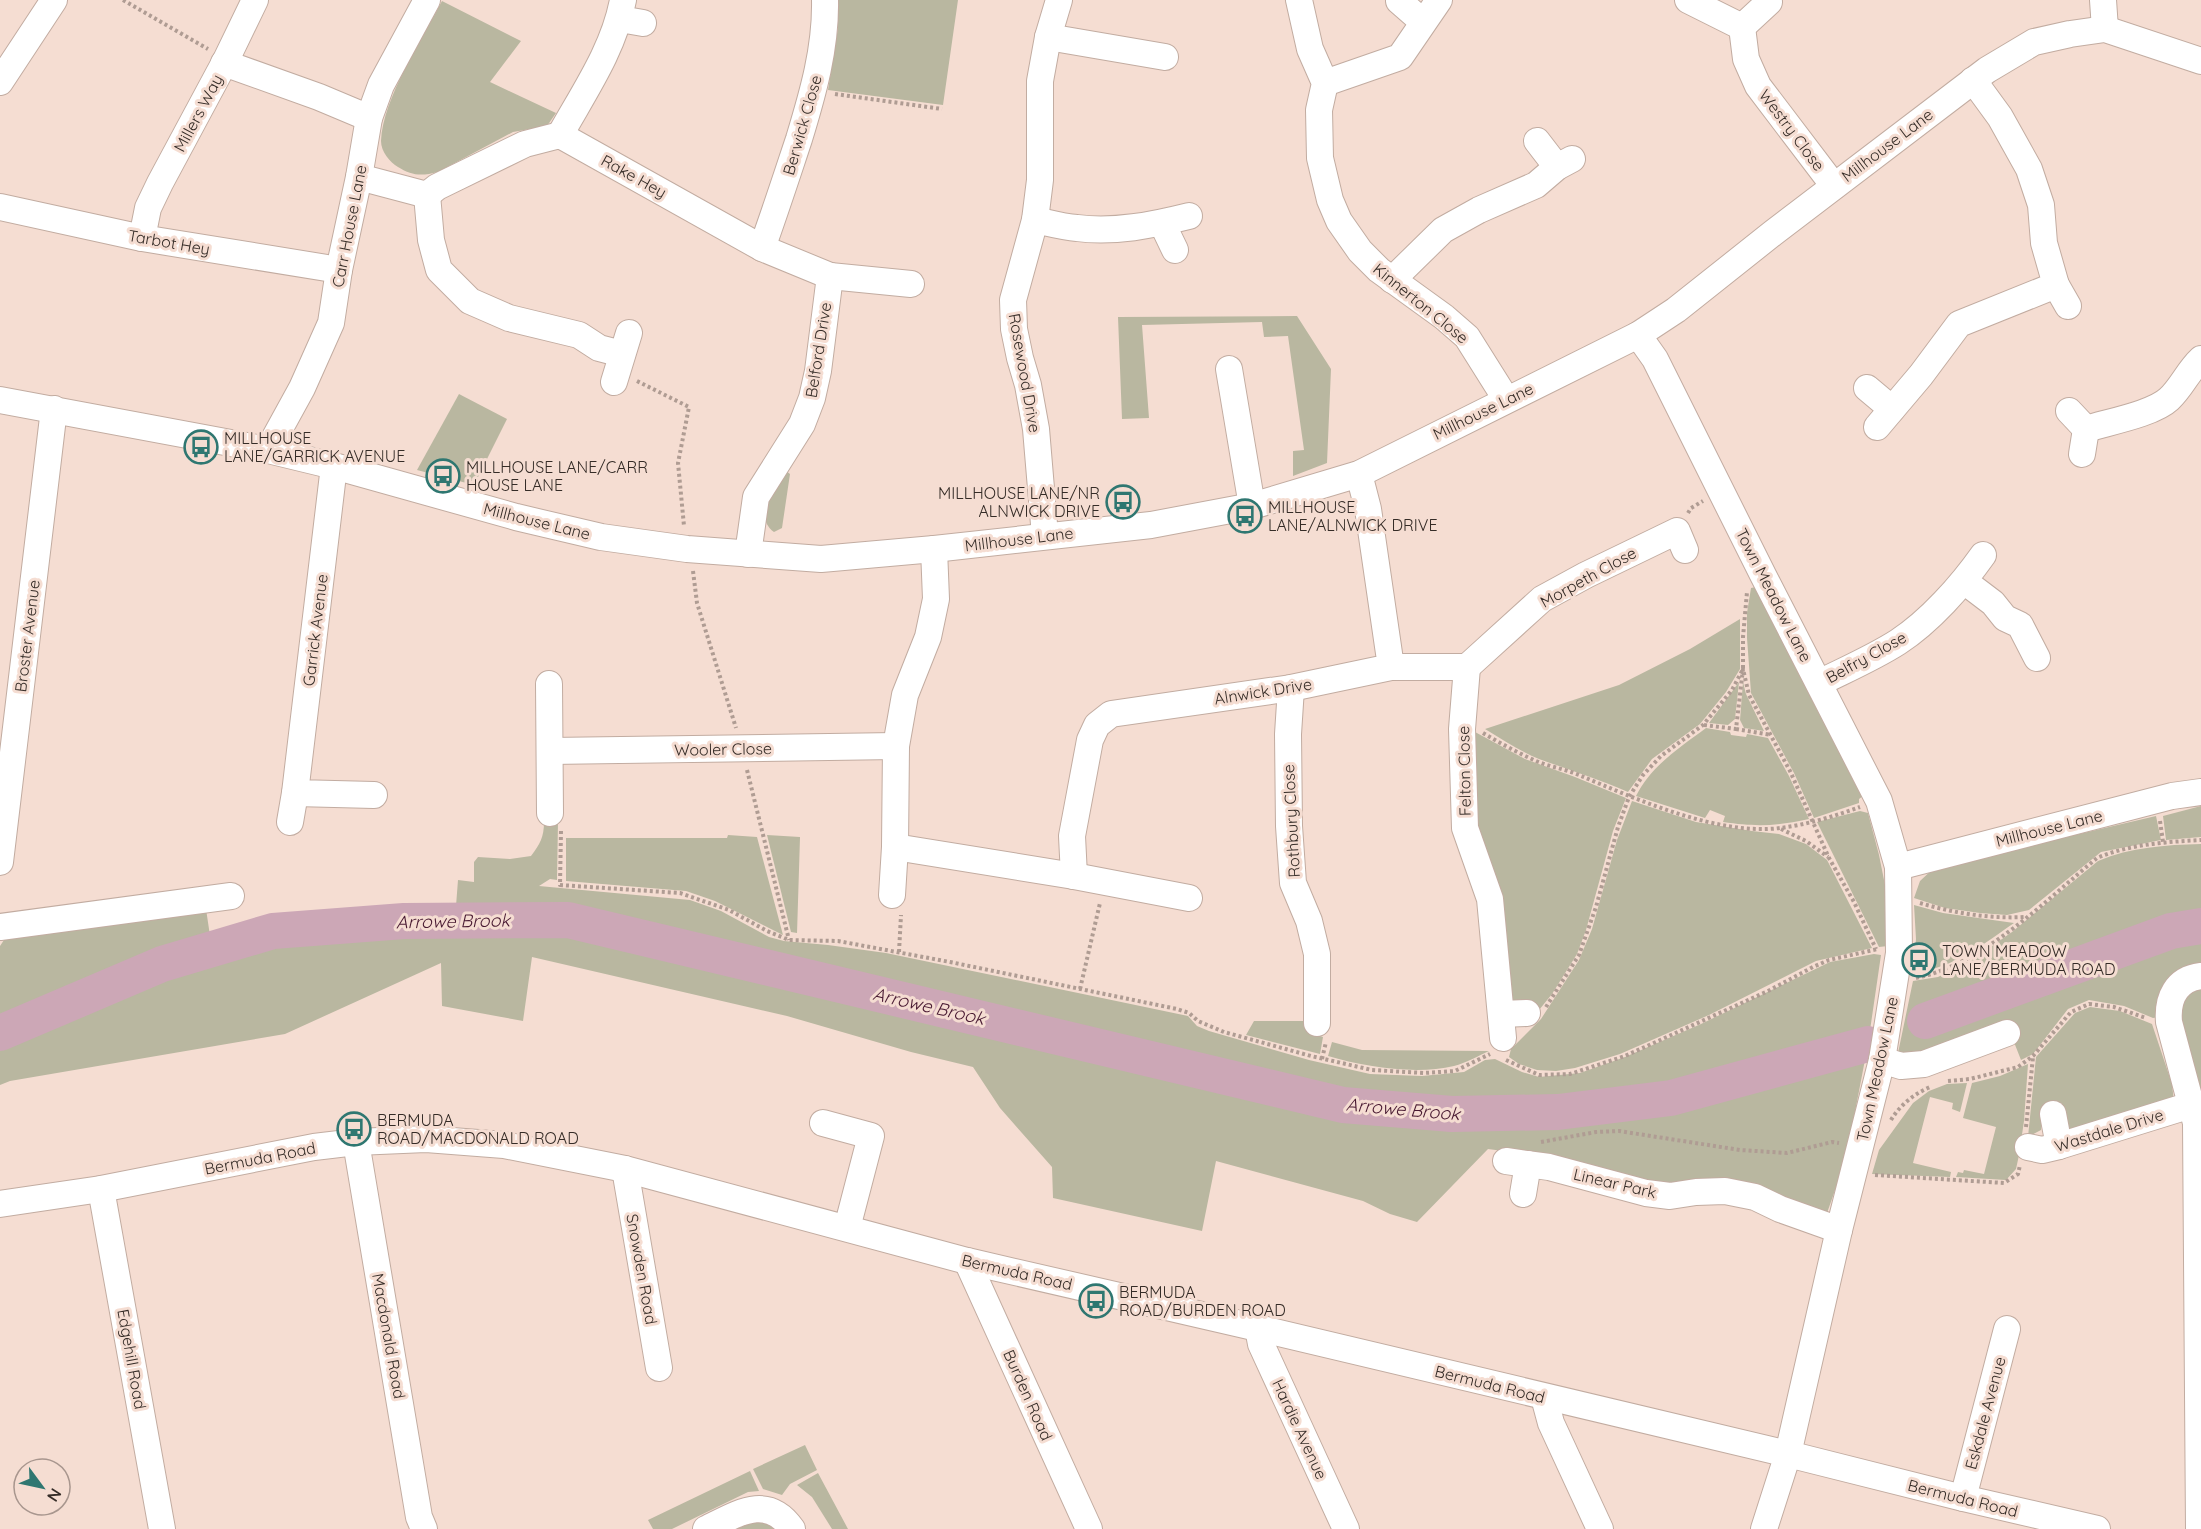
<svg xmlns="http://www.w3.org/2000/svg" width="2201" height="1529" font-family="Quicksand,sans-serif">
<style>
.green{fill:#b9b7a0}
.lines{fill:none;stroke-linecap:round;stroke-linejoin:round}
.river{stroke:#cca7b6;stroke-width:36}
.minor-casing{stroke:#c2aca1;stroke-width:28}
.path{stroke:#af9c93;stroke-width:4;stroke-dasharray:3 3;stroke-linecap:butt}
.minor{stroke:#fff;stroke-width:26}
.labels{text-anchor:middle;dominant-baseline:central;stroke-width:6;stroke-linejoin:round;paint-order:stroke}
.street-label{font-size:16px;fill:#352c27;stroke:#f5ddd2}
.poi-label{font-size:16px;fill:#352c27;stroke:#f5ddd2;text-anchor:start}
.water-label{font-size:18px;font-style:italic;fill:#481931;stroke:#f5ddd2}
</style>
<rect width="100%" height="100%" fill="#f5ddd2"/>
<!-- green -->
<g class="green">
<polygon points="838,0 958,0 943,105 828,90 838,28"/>
<path d="M442,1L521,41L490,82L556,113L547,126L513,132L438,172C422,176 412,176 398,167C390,162 381,152 381,141C383,98 422,39 442,1Z"/>
<polygon points="1297,316 1331,369 1327,463 1293,476 1293,451 1304,450 1288,336 1264,337 1262,322 1142,325 1149,418 1122,419 1118,317"/>
<polygon points="459,394 507,419 474,485 417,470"/>
<path d="M786,471L790,474L782,528L774,532C752,516 775,486 786,471Z"/>
<polygon points="1756,587 1863,796 1859,799 1859,803 1814,818 1794,773 1751,693 1747,638 1747,613 1751,588"/>
<path d="M1740,619V669L1726,692L1700,724L1652,759L1628,792C1599,779 1569,770 1539,759C1520,751 1503,740 1485,729L1619,685L1690,649Z"/>
<polygon points="1739,682 1735,719 1728,725 1709,723"/>
<polygon points="1743,682 1746,694 1764,731 1744,728 1740,720"/>
<path d="M1706,728L1730,732L1731,735L1746,737L1747,734L1768,738L1789,776L1809,819C1776,826 1757,827 1723,822L1725,816L1710,810L1705,818L1636,796C1651,766 1679,748 1706,728Z"/>
<polygon points="1475,732 1525,759 1575,777 1626,798 1613,831 1586,930 1577,954 1552,994 1535,1015 1510,999 1473,817"/>
<polygon points="1632,801 1696,822 1752,831 1779,834 1806,844 1827,860 1872,948 1816,961 1709,1015 1620,1054 1575,1068 1556,1071 1537,1070 1519,1064 1509,1057 1511,1049 1541,1019 1579,960 1592,929 1617,840"/>
<polygon points="2201,806 2201,837 2166,840 2163,816"/>
<polygon points="1860,811 1868,813 1879,855 1886,890 1888,946 1879,947 1817,822"/>
<polygon points="2156,816 2161,840 2101,852 2029,910 2007,915 1980,913 1945,908 1914,898 1920,881 1934,868"/>
<path d="M544,822H558L557,880L550,879L539,886L690,900L721,911L769,937L784,941L828,945L886,953L1188,1016L1197,1026L1209,1031L1309,1060L1370,1074L1422,1076L1464,1072L1485,1060L1495,1059L1522,1072L1539,1077L1580,1073L1625,1057L1701,1024L1830,962L1874,954L1881,955L1868,1044L1846,1159L1827,1213L1661,1186L1542,1156L1488,1149L1417,1222L1390,1214L1363,1201L1216,1161L1202,1231L1053,1198L1052,1167L1000,1108L973,1067L911,1052L787,1016L532,957L523,1021L442,1006L441,963L285,1034L10,1081L0,1085V946L4,940L18,931L206,909L212,949L251,938V927L303,915L352,908L456,906L458,880L474,882V862L478,857L510,859L531,856C540,844 544,837 544,822Z"/>
<polygon points="728,835 757,837 783,935 715,901 686,891 566,881 566,838 727,838"/>
<polygon points="767,835 800,837 797,933 791,932"/>
<path d="M2201,844V968L2159,1017L2153,1018L2124,1006L2089,1000L2068,1009L2033,1054L2021,1060L2012,1037L1914,1056L1898,1053L1913,981L1938,977L1972,960L2012,932L2098,861C2131,847 2165,845 2201,844Z"/>
<path d="M1914,905L1943,913L2014,923C1978,948 1958,965 1913,974L1916,939Z"/>
<path d="M2201,987V1102C2195,1082 2174,1022 2180,1004C2183,994 2192,990 2201,987Z"/>
<polygon points="2090,1007 2120,1011 2152,1024 2172,1084 2174,1102 2080,1132 2068,1129 2042,1109 2041,1130 2028,1137 2036,1057 2075,1013"/>
<polygon points="1254,1021 1304,1021 1308,1032 1323,1037 1320,1054 1246,1035"/>
<path d="M1332,1042L1362,1050L1489,1051C1478,1056 1466,1063 1454,1066C1416,1075 1365,1067 1328,1056Z"/>
<polygon points="2028,1064 2024,1121 2019,1155 2016,1169 2006,1180 1956,1177 1958,1172 1963,1173 1964,1170 1984,1174 1996,1127 1963,1118 1972,1083 2000,1076"/>
<polygon points="1967,1083 1960,1112 1952,1109 1953,1103 1930,1097 1913,1163 1951,1172 1950,1177 1872,1174 1879,1150 1913,1103 1929,1091 1947,1084"/>
<polygon points="805,1445 817,1470 790,1484 782,1495 763,1489 753,1469"/>
<polygon points="750,1471 759,1491 748,1492 672,1529 653,1529 648,1520"/>
<polygon points="818,1473 848,1529 832,1529 812,1497 797,1485"/>
<polygon points="768,1518 783,1529 735,1529 753,1520"/>
</g>
<g class="lines">
<!-- river -->
<g class="river">
<polyline points="1925,1021 2171,931 2201,926"/>
<polyline points="0,1033 162,964 273,931 404,921 568,920 1343,1105 1452,1114 1558,1112 1671,1098 1868,1044"/>
</g>
<defs>
<g id="minor">
<polyline points="1299,0 1310,49 1325,83 1319,110 1320,158 1330,200 1339,221 1360,251 1379,270 1444,317 1467,337 1506,399"/>
<polyline points="1688,0 1742,27 1746,59 1758,86 1834,186"/>
<polyline points="2103,0 2105,29"/>
<polyline points="1399,1 1423,22"/>
<polyline points="620,19 643,23"/>
<polyline points="1742,27 1769,2"/>
<polyline points="1048,37 1165,57"/>
<polyline points="224,63 319,97 369,118"/>
<polyline points="0,82 54,0"/>
<polyline points="1325,83 1400,57 1439,0"/>
<path d="M560,135C584,92 614,49 623,0"/>
<polyline points="1537,141 1557,167"/>
<polyline points="359,177 427,195 437,187 525,144 560,135 762,248 830,276 911,284"/>
<polyline points="427,195 431,240 439,270 470,301 509,318 579,335 599,348 622,354"/>
<polyline points="0,207 142,238 339,270"/>
<path d="M1035,220C1049,223 1063,227 1077,228C1114,233 1153,225 1189,216"/>
<polyline points="1162,223 1175,250"/>
<polyline points="142,238 148,208 160,183 226,60 255,0"/>
<path d="M762,248C775,212 787,175 799,139C813,93 826,48 825,0"/>
<polyline points="1392,280 1443,230 1479,210 1536,185 1557,167 1572,159"/>
<polyline points="2056,285 2068,306"/>
<polyline points="1638,335 1655,359 1763,575 1879,801 1898,867 1899,953 1882,1060 1839,1230 1788,1454 1764,1529"/>
<polyline points="1229,369 1252,506"/>
<polyline points="614,382 629,333"/>
<polyline points="1867,388 1892,409"/>
<polyline points="0,400 268,450 334,466 516,517 601,537 687,549 821,559 934,549 1151,525 1252,506 1359,474 1638,335 1676,310 1773,233 1987,70 2034,42 2070,34 2105,29 2201,61"/>
<path d="M2069,411L2086,429C2108,422 2153,414 2169,399C2182,387 2188,371 2201,359"/>
<polyline points="1877,427 1921,375 1959,324 2056,285 2044,243 2041,205 2029,169 2000,117 1973,80"/>
<polyline points="268,450 302,388 331,323 339,270 359,177 369,118 381,85 427,0"/>
<polyline points="2082,454 2086,429"/>
<polyline points="334,466 295,793 374,795"/>
<polyline points="1045,536 1036,429 1028,385 1020,358 1014,329 1013,300 1035,220 1040,180 1040,81 1048,37 1059,0"/>
<polyline points="748,554 756,497 802,424 812,398 818,371 830,276"/>
<polyline points="1964,581 1993,603 2005,618 2020,625 2037,658"/>
<polyline points="1391,667 1467,667 1542,599 1586,575 1677,531 1685,550"/>
<polyline points="1467,667 1462,729 1465,828 1490,899 1503,1038"/>
<path d="M1819,683C1845,670 1873,658 1898,642C1930,621 1961,586 1983,555"/>
<polyline points="549,684 550,813"/>
<polyline points="1291,688 1288,734 1289,826 1293,883 1309,921 1317,954 1317,1023"/>
<polyline points="550,751 896,746"/>
<polyline points="290,822 295,793"/>
<polyline points="895,847 1074,876 1189,898"/>
<polyline points="0,862 54,409"/>
<polyline points="1898,867 2172,796 2201,792"/>
<polyline points="1074,876 1072,836 1090,740 1097,725 1111,714 1291,688 1391,667 1368,509 1359,474"/>
<polyline points="892,895 895,847 896,746 905,695 928,637 936,599 934,549"/>
<polyline points="0,927 231,896"/>
<polyline points="1501,1014 1527,1013"/>
<polyline points="1882,1060 1901,1066 1924,1064 2007,1033"/>
<polyline points="2053,1114 2059,1146"/>
<polyline points="823,1123 871,1136 847,1228"/>
<polyline points="356,1142 419,1517 424,1529"/>
<polyline points="2028,1147 2042,1150 2059,1146 2191,1105"/>
<polyline points="1506,1161 1549,1167 1646,1193 1670,1196 1696,1192 1725,1191 1755,1197 1780,1209 1839,1230"/>
<polyline points="625,1169 659,1368"/>
<polyline points="101,1189 162,1529"/>
<polyline points="1523,1194 1528,1164"/>
<polyline points="0,1204 101,1189 314,1147 356,1142 426,1139 504,1145 625,1169 967,1261 1258,1328 1788,1454 1963,1498 2097,1529"/>
<polyline points="967,1261 1089,1529"/>
<polyline points="1258,1328 1261,1344 1346,1529"/>
<polyline points="1544,1397 1551,1423 1600,1529"/>
<polyline points="1963,1498 2007,1329"/>
<path d="M706,1529C737,1514 767,1493 792,1529"/>
<path d="M2199,1529L2196,1123L2169,1022C2167,998 2176,979 2201,976"/>
</g>
</defs>
<!-- minor casing -->
<use href="#minor" class="minor-casing"/>
<!-- path -->
<g class="path">
<polyline points="123,0 208,49"/>
<polyline points="835,94 942,109"/>
<polyline points="637,381 689,407 678,463 684,526"/>
<polyline points="1688,513 1691,508 1703,501"/>
<polyline points="693,571 697,603 736,728"/>
<polyline points="1704,725 1736,729 1743,669 1749,695 1790,771 1829,858 1854,902 1876,949"/>
<polyline points="1736,729 1771,735"/>
<path d="M1483,733C1500,743 1518,753 1536,761C1550,767 1565,769 1579,775C1636,799 1718,836 1780,828C1806,825 1835,816 1860,807"/>
<polyline points="747,770 789,940"/>
<polyline points="2160,821 2163,842"/>
<polyline points="1781,829 1806,841 1828,857"/>
<polyline points="561,831 560,885 680,893 729,910 767,931 789,940 838,941 950,962 1177,1009 1189,1013 1198,1021 1224,1032 1311,1056 1372,1070 1424,1073 1455,1071 1490,1054"/>
<path d="M1920,903C1954,913 1989,919 2025,917"/>
<polyline points="899,952 901,915"/>
<path d="M1916,978C1984,964 2045,901 2097,858C2130,844 2166,842 2201,840"/>
<polyline points="1080,989 1100,903"/>
<polyline points="1546,1007 1579,955 1596,907 1618,827 1629,797 1643,775 1661,756 1703,725 1732,690 1743,669 1743,637 1747,592"/>
<polyline points="1322,1059 1326,1042"/>
<polyline points="1506,1060 1539,1075 1570,1074 1625,1056 1768,991 1813,967 1829,960 1878,949"/>
<polyline points="1948,1081 1970,1079 2018,1067 2033,1056 2071,1012 2089,1004 2114,1007 2146,1018"/>
<path d="M1891,1120C1900,1105 1914,1094 1930,1087"/>
<polyline points="2026,1127 2033,1057"/>
<polyline points="1541,1142 1596,1132 1619,1131 1740,1150 1787,1153 1832,1142 1839,1143"/>
<polyline points="1875,1175 2004,1183 2018,1174 2020,1165"/>
</g>
<!-- minor -->
<use href="#minor" class="minor"/>
</g>
<!-- icons -->
<defs>
<symbol id="bus-ring" viewBox="-11 -11 22 22"><circle r="9.5" fill="#f5ddd2" stroke="#2f7771" stroke-width="1.5"/><path d="M-5-6H5V4H4V6H2V4H-2V6H-4V4H-5ZM-3.5-4V0h7V-4ZM-3.5 1.2v1.5H-2V1.2ZM2 1.2v1.5H3.5V1.2Z" fill="#2f7771"/></symbol>
</defs>
<g fill-rule="evenodd">
<use href="#bus-ring" x="182" y="428" width="38" height="38"/>
<use href="#bus-ring" x="424" y="457" width="38" height="38"/>
<use href="#bus-ring" x="1104" y="483" width="38" height="38"/>
<use href="#bus-ring" x="1226" y="497" width="38" height="38"/>
<use href="#bus-ring" x="1900" y="941" width="38" height="38"/>
<use href="#bus-ring" x="335" y="1110" width="38" height="38"/>
<use href="#bus-ring" x="1077" y="1282" width="38" height="38"/>
</g>
<g class="labels">
<!-- street labels -->
<g class="street-label">
<text transform="translate(198 113) rotate(-62)">Millers Way</text>
<text transform="translate(802 125) rotate(-74)">Berwick Close</text>
<text transform="translate(1792 130) rotate(53)">Westry Close</text>
<text transform="translate(1887 145) rotate(-37)">Millhouse Lane</text>
<text transform="translate(634 176) rotate(29)">Rake Hey</text>
<text transform="translate(349 226) rotate(-79)">Carr House Lane</text>
<text transform="translate(169 242) rotate(10)">Tarbot Hey</text>
<text transform="translate(1421 303) rotate(39)">Kinnerton Close</text>
<text transform="translate(818 350) rotate(-81)">Belford Drive</text>
<text transform="translate(1025 373) rotate(80)">Rosewood Drive</text>
<text transform="translate(1483 411) rotate(-26)">Millhouse Lane</text>
<text transform="translate(537 521) rotate(14)">Millhouse Lane</text>
<text transform="translate(1019 539) rotate(-7)">Millhouse Lane</text>
<text transform="translate(1588 577) rotate(-29)">Morpeth Close</text>
<text transform="translate(1774 595) rotate(63)">Town Meadow Lane</text>
<text transform="translate(315 630) rotate(-83)">Garrick Avenue</text>
<text transform="translate(27 636) rotate(-83)">Broster Avenue</text>
<text transform="translate(1866 657) rotate(-29)">Belfry Close</text>
<text transform="translate(1263 691) rotate(-9)">Alnwick Drive</text>
<text transform="translate(723 749) rotate(-1)">Wooler Close</text>
<text transform="translate(1464 771) rotate(-91)">Felton Close</text>
<text transform="translate(1291 821) rotate(-93)">Rothbury Close</text>
<text transform="translate(2049 828) rotate(-14)">Millhouse Lane</text>
<text transform="translate(1877 1069) rotate(-78)">Town Meadow Lane</text>
<text transform="translate(2109 1130) rotate(-17)">Wastdale Drive</text>
<text transform="translate(260 1158) rotate(-11)">Bermuda Road</text>
<text transform="translate(1615 1183) rotate(13)">Linear Park</text>
<text transform="translate(642 1269) rotate(80)">Snowden Road</text>
<text transform="translate(1017 1272) rotate(13)">Bermuda Road</text>
<text transform="translate(389 1336) rotate(80)">Macdonald Road</text>
<text transform="translate(132 1359) rotate(80)">Edgehill Road</text>
<text transform="translate(1490 1384) rotate(14)">Bermuda Road</text>
<text transform="translate(1028 1395) rotate(66)">Burden Road</text>
<text transform="translate(1985 1413) rotate(-75)">Eskdale Avenue</text>
<text transform="translate(1300 1429) rotate(65)">Hardie Avenue</text>
<text transform="translate(1963 1498) rotate(14)">Bermuda Road</text>
</g>
<!-- poi labels -->
<g class="poi-label">
<text x="224" y="438">MILLHOUSE<tspan x="224" dy="18">LANE/GARRICK AVENUE</tspan></text>
<text x="466" y="467">MILLHOUSE LANE/CARR<tspan x="466" dy="18">HOUSE LANE</tspan></text>
<text x="1100" y="493" text-anchor="end">MILLHOUSE LANE/NR<tspan x="1100" dy="18">ALNWICK DRIVE</tspan></text>
<text x="1268" y="507">MILLHOUSE<tspan x="1268" dy="18">LANE/ALNWICK DRIVE</tspan></text>
<text x="1942" y="951">TOWN MEADOW<tspan x="1942" dy="18">LANE/BERMUDA ROAD</tspan></text>
<text x="377" y="1120">BERMUDA<tspan x="377" dy="18">ROAD/MACDONALD ROAD</tspan></text>
<text x="1119" y="1292">BERMUDA<tspan x="1119" dy="18">ROAD/BURDEN ROAD</tspan></text>
</g>
<!-- water labels -->
<g class="water-label">
<text transform="translate(453 921) rotate(-1)">Arrowe Brook</text>
<text transform="translate(929 1006) rotate(13)">Arrowe Brook</text>
<text transform="translate(1403 1109) rotate(5)">Arrowe Brook</text>
</g>
</g>
<!-- north arrow -->
<g transform="translate(42 1487) rotate(123)"><circle r="28" fill="#f5ddd2" stroke="#a8968e" stroke-width="1.5"/>
<path d="M0-4.5L10 22L0 15L-10 22Z" fill="#2f7771"/>
<text y="-9" font-size="16" font-weight="bold" text-anchor="middle" fill="#352c27">N</text>
</g>
</svg>
